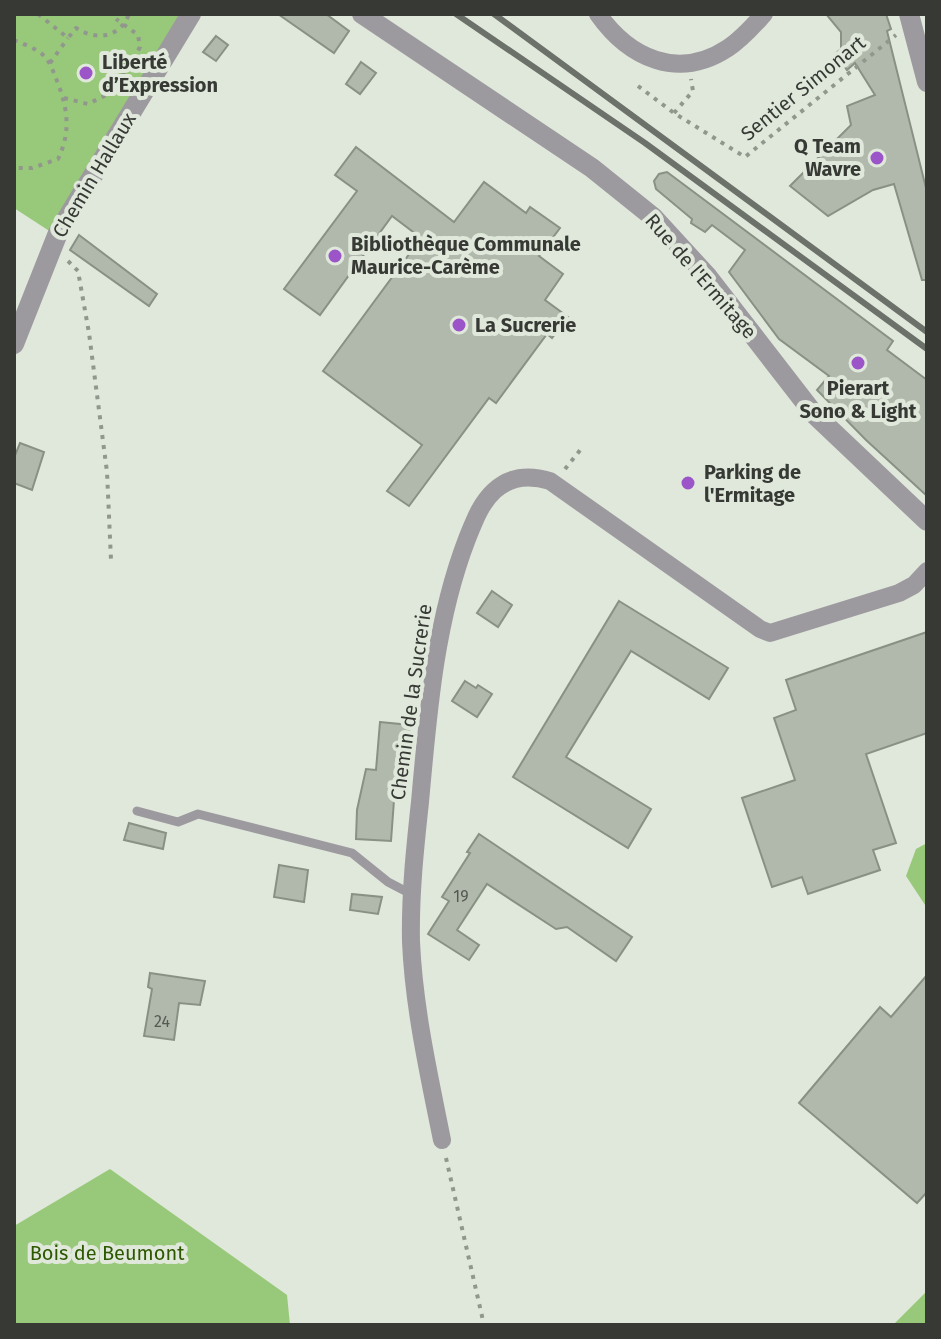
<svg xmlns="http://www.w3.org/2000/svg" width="941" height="1339" font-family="'Fira Sans',sans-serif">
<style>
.green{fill:#98c879}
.building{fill:#b1b9ad;stroke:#899185;stroke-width:2}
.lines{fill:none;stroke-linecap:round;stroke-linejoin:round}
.path{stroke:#92978e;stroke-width:4;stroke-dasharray:4 6;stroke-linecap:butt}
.service{stroke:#9d9a9f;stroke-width:9}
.minor{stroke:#9d9a9f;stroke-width:18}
.tertiary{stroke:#9d9a9f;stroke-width:20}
.rail{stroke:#6c7169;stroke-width:6}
.poi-dot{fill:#9b55c9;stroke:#e0e8db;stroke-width:3}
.labels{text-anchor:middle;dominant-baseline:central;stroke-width:8;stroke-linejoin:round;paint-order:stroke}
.number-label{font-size:16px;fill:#555952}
.poi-label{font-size:20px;font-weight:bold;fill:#363934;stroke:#e0e8db;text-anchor:start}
.street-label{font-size:20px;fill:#363934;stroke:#e0e8db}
.park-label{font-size:20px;fill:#2d5800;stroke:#e0e8db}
</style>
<rect width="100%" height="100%" fill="#e0e8db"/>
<!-- green -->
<g class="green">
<polygon points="14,14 187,14 54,234 14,208"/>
<polygon points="927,843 927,908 906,876 916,849"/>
<polygon points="110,1169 287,1295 290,1325 14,1325 14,1226"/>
<polygon points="927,1291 927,1325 893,1325"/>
</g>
<!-- building -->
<g class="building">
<polygon points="278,14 326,14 349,31 334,53"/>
<polygon points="826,14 886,14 891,29 887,31 927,192 927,280 922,280 894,184 873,190 828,216 790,186 851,125 847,106 875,95 855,63 847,70 835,54 841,49 841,32"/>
<polygon points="216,36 228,45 216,61 203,52"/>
<polygon points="361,62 376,73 360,94 346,84"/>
<polygon points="356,147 454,222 484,182 526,213 530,207 560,228 539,256 563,274 545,300 568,317 552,338 547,334 496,403 489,398 409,506 387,491 422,445 323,371 421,238 392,216 320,315 284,289 357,191 335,175"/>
<polygon points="667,172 893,341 887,350 927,380 927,496 866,440 817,390 829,376 779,339 729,272 745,250 712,225 705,232 691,223 692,219 656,189 654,181 659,174"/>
<polygon points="79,235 157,294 149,306 70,250"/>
<polygon points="20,443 44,452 32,490 14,483 14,458"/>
<polygon points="492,591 512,605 498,627 477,613"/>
<polygon points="619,601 728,668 709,699 631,651 566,757 651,809 628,848 513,777"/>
<polygon points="927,632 927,733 866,754 896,843 873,850 880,870 808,894 802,877 772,887 742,798 795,780 774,718 796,710 786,680"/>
<polygon points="465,681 476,688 478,685 492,694 477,717 452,701"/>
<polygon points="380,722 410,725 406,774 396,773 391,841 356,839 357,810 366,769 376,770"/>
<polygon points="129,823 166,833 163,849 124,840"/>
<polygon points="479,834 632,937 616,961 567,927 556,929 487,884 457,930 479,945 469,960 428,934 449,901 442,897 470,853 467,852"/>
<polygon points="279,865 308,870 304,902 274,897"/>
<polygon points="352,894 382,897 378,914 350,910"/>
<polygon points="150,973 205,981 200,1005 179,1003 174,1040 144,1036 152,989 148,987"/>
<polygon points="927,975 927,1192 917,1203 799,1103 880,1007 891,1017"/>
</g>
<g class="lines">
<!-- path -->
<g class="path">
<path d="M38,14L68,38L76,28C96,41 120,38 129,14"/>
<path d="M14,40C23,44 35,48 42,54C50,61 53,71 57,81C68,109 71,132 58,159L32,168H14"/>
<polyline points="50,63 68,38"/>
<polyline points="638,86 674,113 745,157 896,35"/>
<polyline points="64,98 88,104 106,95 128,69 140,47 138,35 116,19"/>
<polyline points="674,113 693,91 691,79"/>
<polyline points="68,261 78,271 89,333 107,472 111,560"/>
<polyline points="565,469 581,449"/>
<polyline points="446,1158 484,1325"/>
</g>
<!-- service -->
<polyline class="service" points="137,811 178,822 198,814 352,853 388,882 411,894"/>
<!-- minor -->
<g class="minor">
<path d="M598,14C629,58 678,81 728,48C742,39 753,26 764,14"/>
<path d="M442,1140C429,1075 414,1009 411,942C410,895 415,848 420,802C428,713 435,622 467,539C474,522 480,504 494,491C510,476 530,475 550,481L760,629L770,633L899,593L914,585L927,571"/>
</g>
<!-- tertiary -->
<g class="tertiary">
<polyline points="362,14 592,168 653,217 708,277 814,414 927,521"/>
<polyline points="909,14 927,82"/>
<polyline points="14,344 58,233 191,14"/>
</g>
<!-- rail -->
<g class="rail">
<polyline points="456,14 645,143 927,349"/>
<polyline points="494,14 927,332"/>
</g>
</g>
<!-- markers -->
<g class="poi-dot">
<circle cx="86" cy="73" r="8"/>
<circle cx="877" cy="158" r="8"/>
<circle cx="335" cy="256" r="8"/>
<circle cx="459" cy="325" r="8"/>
<circle cx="858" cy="363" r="8"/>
<circle cx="688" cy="483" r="8"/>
</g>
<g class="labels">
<!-- number labels -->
<g class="number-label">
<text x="461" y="896">19</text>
<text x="162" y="1021">24</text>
</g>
<!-- poi labels -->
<g class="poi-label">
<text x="102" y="62">Liberté<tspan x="102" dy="23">d’Expression</tspan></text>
<text x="861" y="146" text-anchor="end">Q Team<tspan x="861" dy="23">Wavre</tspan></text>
<text x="351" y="244">Bibliothèque Communale<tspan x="351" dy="23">Maurice-Carème</tspan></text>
<text x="475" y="325">La Sucrerie</text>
<text x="858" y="388" text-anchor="middle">Pierart<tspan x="858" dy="23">Sono &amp; Light</tspan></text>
<text x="704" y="472">Parking de<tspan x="704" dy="23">l'Ermitage</tspan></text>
</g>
<!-- street labels -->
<g class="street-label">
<text transform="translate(803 88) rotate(-39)">Sentier Simonart</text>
<text transform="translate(94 175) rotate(-59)">Chemin Hallaux</text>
<text transform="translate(701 276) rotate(49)">Rue de l'Ermitage</text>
<text transform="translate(411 702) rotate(-82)">Chemin de la Sucrerie</text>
</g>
<!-- park labels -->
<g class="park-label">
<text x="107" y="1253">Bois de Beumont</text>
</g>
</g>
<!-- border -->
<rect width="941" height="1339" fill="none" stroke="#363934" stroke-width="32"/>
</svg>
